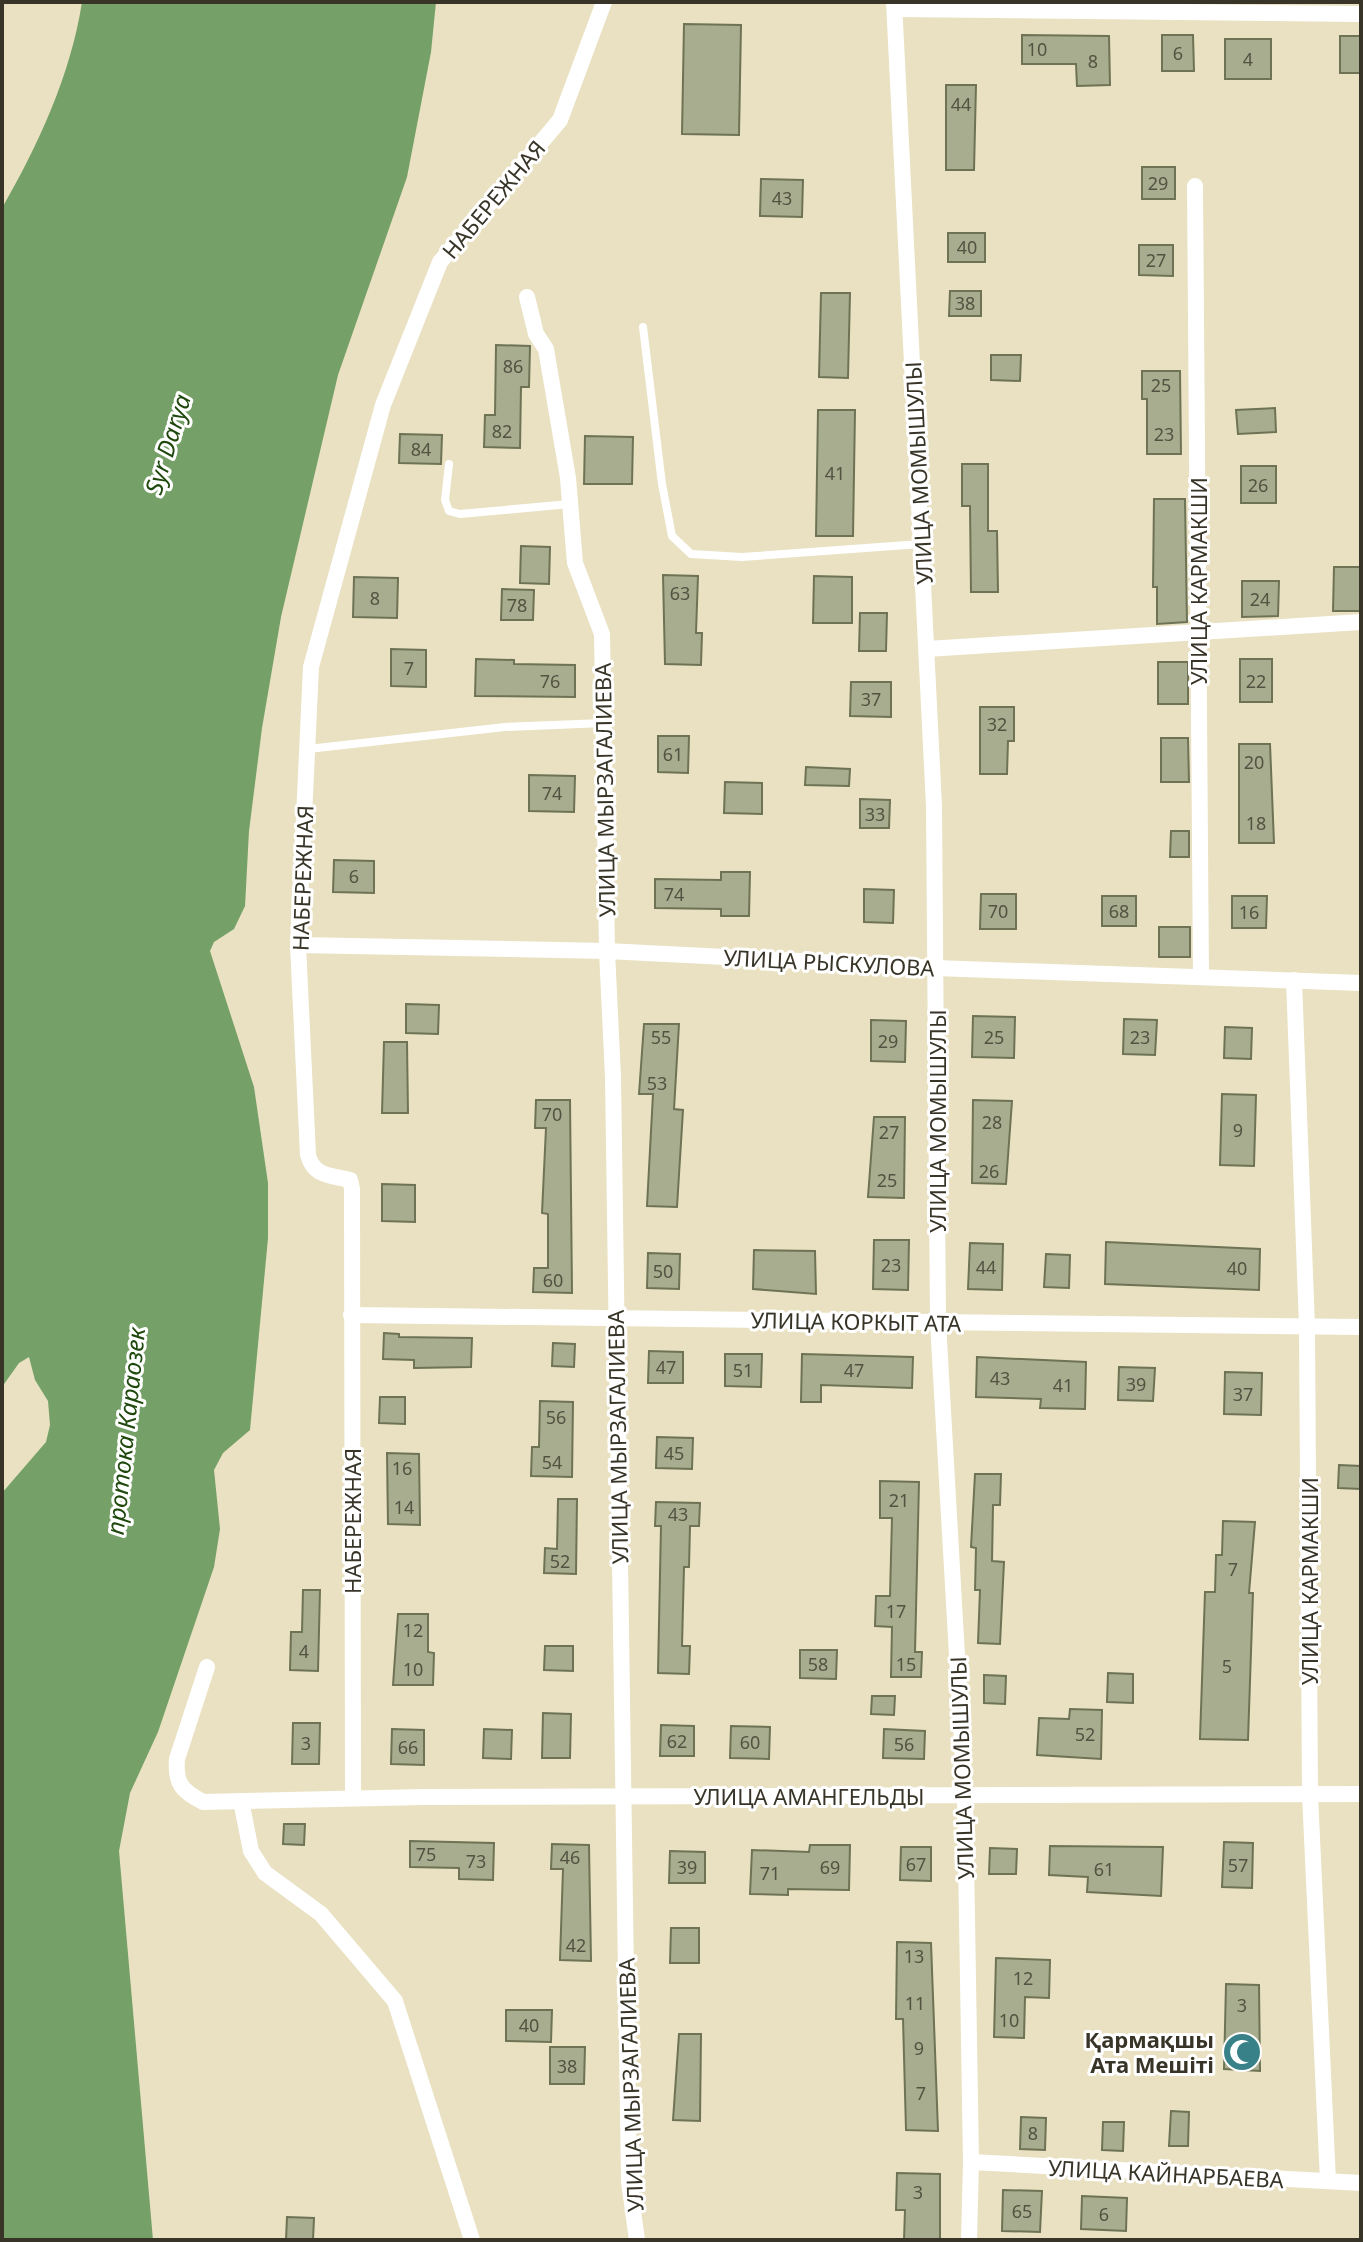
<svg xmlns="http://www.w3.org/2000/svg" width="1363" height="2242" font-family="'Noto Sans',sans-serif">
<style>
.water{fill:#75a067}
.building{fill:#a7ad8e;stroke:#6e7356;stroke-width:2}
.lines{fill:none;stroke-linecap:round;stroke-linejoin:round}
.lane{stroke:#fff;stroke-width:8}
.street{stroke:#fff;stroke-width:16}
.labels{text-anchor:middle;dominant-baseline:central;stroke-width:6;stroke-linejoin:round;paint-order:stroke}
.number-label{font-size:18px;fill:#545342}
.street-label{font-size:22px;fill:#383528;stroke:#fff}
.poi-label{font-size:22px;font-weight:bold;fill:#383528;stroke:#fff;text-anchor:end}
.water-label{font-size:24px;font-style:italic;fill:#1e480c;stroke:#fff}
</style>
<rect width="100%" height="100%" fill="#e9e1c1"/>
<!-- water -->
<path class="water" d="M82,2H436L431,52L407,177L338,375L281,617L262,728L249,831L245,906L234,929L214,942L210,951L254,1087L268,1183V1238L250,1430L223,1453L214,1470L220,1529L214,1567L158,1732L130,1793L119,1851L153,2240H2V1493L46,1442L50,1425L48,1401L35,1380L29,1357L19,1363L2,1387V208C38,146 71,74 82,2Z"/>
<!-- building -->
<g class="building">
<polygon points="684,24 741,25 739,135 682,134"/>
<polygon points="1022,35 1109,36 1110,85 1077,86 1076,64 1022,64"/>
<polygon points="1162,35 1193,35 1194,71 1162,71"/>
<rect x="1340" y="36" width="21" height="37"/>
<rect x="1225" y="39" width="46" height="40"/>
<polygon points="946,85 976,85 974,170 946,170"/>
<rect x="1142" y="167" width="33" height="32"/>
<polygon points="761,179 803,180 802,217 760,216"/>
<rect x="948" y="233" width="37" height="29"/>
<polygon points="1139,245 1173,245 1173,276 1139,275"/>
<polygon points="950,291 981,291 981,316 949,316"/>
<polygon points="821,293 850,293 848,378 819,377"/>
<polygon points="496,345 530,346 529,387 521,387 520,448 484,447 485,415 495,415"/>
<polygon points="991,355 1021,355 1020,381 991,380"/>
<polygon points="1142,371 1180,371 1181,454 1147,454 1147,399 1142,399"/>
<polygon points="1275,408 1276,432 1238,434 1236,410"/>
<polygon points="818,410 855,410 853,536 816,536"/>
<polygon points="400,434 442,435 441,464 399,463"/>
<polygon points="585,436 633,437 632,484 584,484"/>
<polygon points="962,464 988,464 988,531 997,531 998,592 971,592 970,506 962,506"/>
<rect x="1241" y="466" width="35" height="37"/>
<polygon points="1154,499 1185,499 1187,622 1157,624 1157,587 1153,587"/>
<polygon points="521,546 550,547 549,584 520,583"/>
<polygon points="1334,567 1361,567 1361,611 1333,611"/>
<polygon points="663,575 698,576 696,633 702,633 701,665 665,664"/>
<polygon points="814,576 852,577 852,623 813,623"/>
<polygon points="354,577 398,578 397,618 353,617"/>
<polygon points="1242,581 1279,581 1278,616 1242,617"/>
<polygon points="502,589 534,590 533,620 501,620"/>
<polygon points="860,613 887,613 886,651 859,651"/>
<polygon points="391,649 426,650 426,687 391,686"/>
<polygon points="476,659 514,660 514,664 575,665 575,697 475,696"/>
<rect x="1240" y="659" width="32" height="43"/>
<rect x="1158" y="662" width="30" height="42"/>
<polygon points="851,682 891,682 891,717 850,716"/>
<polygon points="980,707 1014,707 1014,741 1008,741 1007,774 980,774"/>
<polygon points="658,736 689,736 688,773 658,772"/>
<polygon points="1161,738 1188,738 1189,782 1161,782"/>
<polygon points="1239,744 1270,744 1274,843 1239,843"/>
<polygon points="806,767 850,769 849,786 805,785"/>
<polygon points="529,775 575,776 574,812 529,811"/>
<polygon points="725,782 762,783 762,814 724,813"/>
<polygon points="860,799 890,800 889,828 860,828"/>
<polygon points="1171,831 1189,831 1189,857 1170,857"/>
<polygon points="334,860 374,861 374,893 333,892"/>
<polygon points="721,872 750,872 749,916 721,916 721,909 655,908 655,879 721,880"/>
<polygon points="864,889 894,890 893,923 864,922"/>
<polygon points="981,894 1016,894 1016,929 980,929"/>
<rect x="1102" y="896" width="34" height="30"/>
<polygon points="1232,896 1267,896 1266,928 1232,928"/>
<rect x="1159" y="927" width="31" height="30"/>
<polygon points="406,1004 439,1005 438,1034 406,1033"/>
<polygon points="973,1016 1015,1017 1014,1058 972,1057"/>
<polygon points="1124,1019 1157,1020 1155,1055 1123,1054"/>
<polygon points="871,1020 906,1021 905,1062 871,1061"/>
<polygon points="644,1024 679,1024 674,1109 683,1110 677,1207 647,1206 653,1094 639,1094"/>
<polygon points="1225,1027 1252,1028 1251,1059 1224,1058"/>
<polygon points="384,1042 407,1042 408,1113 382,1113"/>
<polygon points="1222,1094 1256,1095 1254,1166 1220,1165"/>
<polygon points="536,1100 570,1100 572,1293 533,1292 534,1268 548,1268 548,1214 542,1213 546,1128 535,1128"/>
<polygon points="973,1100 1012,1101 1006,1184 972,1183"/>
<polygon points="874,1117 905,1117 904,1198 868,1197"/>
<polygon points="382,1184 415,1185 415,1222 382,1221"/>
<polygon points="874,1240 909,1240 908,1290 873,1289"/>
<polygon points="1106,1242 1260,1249 1259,1290 1105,1284"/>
<polygon points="970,1243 1003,1244 1002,1290 968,1289"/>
<polygon points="754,1250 815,1251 816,1294 753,1289"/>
<polygon points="648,1253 680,1254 679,1289 647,1288"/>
<polygon points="1046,1254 1070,1255 1069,1288 1044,1287"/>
<polygon points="384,1333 399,1334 399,1337 472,1338 471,1367 414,1368 414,1360 383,1359"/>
<polygon points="553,1343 575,1344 574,1367 552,1366"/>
<polygon points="649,1351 683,1352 683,1383 648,1383"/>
<polygon points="725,1354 762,1354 761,1387 725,1386"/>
<polygon points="802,1354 913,1357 912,1388 821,1385 821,1402 801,1402"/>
<polygon points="977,1357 1086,1362 1085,1409 1040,1408 1041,1399 976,1397"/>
<polygon points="1119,1367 1155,1368 1153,1401 1118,1400"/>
<polygon points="1225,1372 1262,1373 1261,1415 1224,1414"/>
<polygon points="380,1397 405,1397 405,1424 379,1423"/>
<polygon points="540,1401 573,1402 572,1477 531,1476 532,1447 539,1447"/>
<polygon points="657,1437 693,1438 692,1469 656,1468"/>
<polygon points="387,1453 419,1454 420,1525 388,1524"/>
<polygon points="1339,1465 1361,1466 1361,1489 1338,1488"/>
<polygon points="975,1474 1001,1474 1000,1505 993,1505 992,1561 1004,1562 1000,1644 978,1643 980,1590 975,1590 976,1548 971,1547"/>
<polygon points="880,1481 919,1482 915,1652 922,1652 921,1677 891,1677 892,1627 875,1626 876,1596 890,1596 892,1518 880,1518"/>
<polygon points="558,1499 577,1499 576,1574 544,1573 545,1548 557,1549"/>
<polygon points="656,1502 700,1503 699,1526 690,1526 689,1567 684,1567 682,1646 690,1646 689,1674 658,1673 661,1526 655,1526"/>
<polygon points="1223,1521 1255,1522 1249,1593 1253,1593 1248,1740 1200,1739 1205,1592 1215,1592 1216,1555 1222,1555"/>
<polygon points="303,1590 320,1590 318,1671 290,1670 291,1632 302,1632"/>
<polygon points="398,1614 428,1614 428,1652 434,1653 433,1685 393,1685"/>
<polygon points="545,1646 573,1646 573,1671 544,1670"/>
<polygon points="800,1650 837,1650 836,1679 800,1678"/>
<polygon points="1108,1673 1133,1674 1133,1703 1107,1702"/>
<polygon points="984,1675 1006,1676 1005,1704 984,1703"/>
<polygon points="872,1696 895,1696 894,1715 871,1714"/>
<polygon points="1070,1709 1102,1710 1101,1759 1037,1755 1039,1718 1069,1719"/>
<polygon points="543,1713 571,1714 570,1758 542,1758"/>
<polygon points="293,1723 320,1723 319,1764 292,1764"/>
<polygon points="661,1725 694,1726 694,1756 660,1756"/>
<polygon points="731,1726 770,1727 769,1759 730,1758"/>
<polygon points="392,1729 424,1730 424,1765 391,1764"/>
<polygon points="484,1729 512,1730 511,1759 483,1758"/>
<polygon points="884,1729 925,1731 924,1759 883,1758"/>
<polygon points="284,1824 305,1824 304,1845 283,1844"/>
<polygon points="410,1841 494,1843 493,1880 459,1879 459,1868 410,1867"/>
<polygon points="1224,1842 1253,1843 1252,1888 1222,1887"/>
<polygon points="552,1844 589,1845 591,1961 560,1960 563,1869 551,1869"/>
<polygon points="810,1845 850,1845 849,1890 788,1889 788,1895 750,1894 752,1850 809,1852"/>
<polygon points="1050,1846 1163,1847 1161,1896 1087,1892 1088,1877 1049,1875"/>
<polygon points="901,1847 931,1847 931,1881 900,1880"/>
<polygon points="990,1848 1017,1849 1016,1874 989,1874"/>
<polygon points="670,1851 705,1852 705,1883 669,1883"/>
<polygon points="671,1928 699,1928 699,1963 670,1963"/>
<polygon points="897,1942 931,1943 938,2131 906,2130 903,2019 896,2019"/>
<polygon points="996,1958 1050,1960 1049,1998 1025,1997 1024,2038 994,2037"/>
<polygon points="1226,1984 1259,1985 1260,2071 1224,2069"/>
<polygon points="506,2010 552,2010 551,2042 506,2041"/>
<polygon points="679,2034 701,2034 700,2121 673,2120"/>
<polygon points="550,2047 585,2047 584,2084 550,2084"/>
<polygon points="1171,2111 1189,2112 1188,2146 1169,2146"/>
<polygon points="1021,2117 1046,2118 1045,2150 1020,2149"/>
<polygon points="1103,2122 1124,2122 1123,2151 1102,2150"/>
<polygon points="897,2173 940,2174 940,2240 904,2240 905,2210 896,2210"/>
<polygon points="1003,2190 1042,2191 1040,2232 1002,2231"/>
<polygon points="1082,2196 1127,2198 1126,2231 1081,2229"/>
<polygon points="287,2217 314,2218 313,2240 286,2240"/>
</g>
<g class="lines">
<!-- lane -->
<g class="lane">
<polyline points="643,327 662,484 672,536 691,554 742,557 921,544"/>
<polyline points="449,464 445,500 449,511 460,514 570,504"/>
<polyline points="308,749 505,727 603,723"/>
</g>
<!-- street -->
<g class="street">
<polyline points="894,2 934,806 938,1323 965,1796 971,2162 969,2240"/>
<polyline points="895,9 1361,14"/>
<polyline points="1195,186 1201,976"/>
<polyline points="527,297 536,334 546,349 568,478 575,563 602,634 607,951 613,1077 629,2182 637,2240"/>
<polyline points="927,649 1361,622"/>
<polyline points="298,945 607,951 936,968 1361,983"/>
<polyline points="1294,980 1307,1327 1310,1795 1328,2181"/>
<polyline points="351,1315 1361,1327"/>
<path d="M207,1667L177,1759C175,1784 182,1791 203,1802L424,1797L1361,1794"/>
<path d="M353,1798L352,1189L350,1180C330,1175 314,1177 308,1155L298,945L311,667L383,405L440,262L560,120L604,2"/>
<polyline points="241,1801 251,1851 265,1873 321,1914 395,2001 472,2240"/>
<polyline points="971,2162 1361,2183"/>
</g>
</g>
<!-- icons -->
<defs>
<symbol id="mosque-disc" viewBox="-11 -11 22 22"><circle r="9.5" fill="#398188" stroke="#fff"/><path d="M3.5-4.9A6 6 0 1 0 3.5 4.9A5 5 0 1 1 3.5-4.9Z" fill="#fff"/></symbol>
</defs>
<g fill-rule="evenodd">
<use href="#mosque-disc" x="1220" y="2030" width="44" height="44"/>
</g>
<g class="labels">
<!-- number labels -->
<g class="number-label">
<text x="1037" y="49">10</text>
<text x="1178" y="53">6</text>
<text x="1248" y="59">4</text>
<text x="1093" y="61">8</text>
<text x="961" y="104">44</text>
<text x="1158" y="183">29</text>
<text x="782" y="198">43</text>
<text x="967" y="247">40</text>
<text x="1156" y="260">27</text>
<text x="965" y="303">38</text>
<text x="513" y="366">86</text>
<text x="1161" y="385">25</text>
<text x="502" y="431">82</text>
<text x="1164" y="434">23</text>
<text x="421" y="449">84</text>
<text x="835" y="473">41</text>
<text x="1258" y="485">26</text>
<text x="680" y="593">63</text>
<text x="375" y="598">8</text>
<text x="1260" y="599">24</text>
<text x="517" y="605">78</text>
<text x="409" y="668">7</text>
<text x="550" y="681">76</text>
<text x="1256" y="681">22</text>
<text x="871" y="699">37</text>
<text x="997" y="724">32</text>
<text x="673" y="754">61</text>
<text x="1254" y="762">20</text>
<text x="552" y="793">74</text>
<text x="875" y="814">33</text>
<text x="1256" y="823">18</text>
<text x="354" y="876">6</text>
<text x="674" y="894">74</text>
<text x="998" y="911">70</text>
<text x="1119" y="911">68</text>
<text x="1249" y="912">16</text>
<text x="661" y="1037">55</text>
<text x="994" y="1037">25</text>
<text x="1140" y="1037">23</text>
<text x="888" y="1041">29</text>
<text x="657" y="1083">53</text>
<text x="552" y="1114">70</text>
<text x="992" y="1122">28</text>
<text x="1238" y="1130">9</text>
<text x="889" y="1132">27</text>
<text x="989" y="1171">26</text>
<text x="887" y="1180">25</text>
<text x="891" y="1265">23</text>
<text x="986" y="1267">44</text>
<text x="1237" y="1268">40</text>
<text x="663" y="1271">50</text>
<text x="553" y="1280">60</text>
<text x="666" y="1367">47</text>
<text x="743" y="1370">51</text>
<text x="854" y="1370">47</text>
<text x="1000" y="1378">43</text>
<text x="1136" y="1384">39</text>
<text x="1063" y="1385">41</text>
<text x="1243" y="1394">37</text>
<text x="556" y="1417">56</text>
<text x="674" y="1453">45</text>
<text x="552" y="1462">54</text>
<text x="402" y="1468">16</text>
<text x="899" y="1500">21</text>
<text x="404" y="1507">14</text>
<text x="678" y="1514">43</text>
<text x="560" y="1561">52</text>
<text x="1233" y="1569">7</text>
<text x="896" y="1611">17</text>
<text x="413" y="1630">12</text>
<text x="304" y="1651">4</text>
<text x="818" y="1664">58</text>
<text x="906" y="1664">15</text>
<text x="1227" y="1666">5</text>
<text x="413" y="1669">10</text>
<text x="1085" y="1734">52</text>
<text x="677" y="1741">62</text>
<text x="750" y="1742">60</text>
<text x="306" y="1743">3</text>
<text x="904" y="1744">56</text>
<text x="408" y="1747">66</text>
<text x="426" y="1854">75</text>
<text x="570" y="1857">46</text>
<text x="476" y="1861">73</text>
<text x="916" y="1864">67</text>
<text x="1238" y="1865">57</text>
<text x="687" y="1867">39</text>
<text x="830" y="1867">69</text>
<text x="1104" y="1869">61</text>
<text x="770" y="1873">71</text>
<text x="576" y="1945">42</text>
<text x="914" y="1956">13</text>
<text x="1023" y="1978">12</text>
<text x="915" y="2003">11</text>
<text x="1242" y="2005">3</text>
<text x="1009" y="2020">10</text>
<text x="529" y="2025">40</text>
<text x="919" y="2048">9</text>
<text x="567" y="2066">38</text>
<text x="921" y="2093">7</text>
<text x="1033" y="2133">8</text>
<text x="918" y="2192">3</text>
<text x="1022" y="2211">65</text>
<text x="1104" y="2214">6</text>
</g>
<!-- street labels -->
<g class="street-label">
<text transform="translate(493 199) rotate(-50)">НАБЕРЕЖНАЯ</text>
<text transform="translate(918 473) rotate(-93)">УЛИЦА МОМЫШУЛЫ</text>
<text transform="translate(1198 581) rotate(-90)">УЛИЦА КАРМАКШИ</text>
<text transform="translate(604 790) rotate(-91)">УЛИЦА МЫРЗАГАЛИЕВА</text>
<text transform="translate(302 878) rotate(-88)">НАБЕРЕЖНАЯ</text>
<text transform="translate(829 962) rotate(3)">УЛИЦА РЫСКУЛОВА</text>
<text transform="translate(937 1121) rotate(-90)">УЛИЦА МОМЫШУЛЫ</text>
<text transform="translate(856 1321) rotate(1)">УЛИЦА КОРКЫТ АТА</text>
<text transform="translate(617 1437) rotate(-91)">УЛИЦА МЫРЗАГАЛИЕВА</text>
<text transform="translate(352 1521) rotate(-90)">НАБЕРЕЖНАЯ</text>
<text transform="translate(1309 1581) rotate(-90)">УЛИЦА КАРМАКШИ</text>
<text transform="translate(961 1768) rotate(-92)">УЛИЦА МОМЫШУЛЫ</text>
<text x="809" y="1796">УЛИЦА АМАНГЕЛЬДЫ</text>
<text transform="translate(630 2085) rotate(-92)">УЛИЦА МЫРЗАГАЛИЕВА</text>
<text transform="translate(1166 2173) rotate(3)">УЛИЦА КАЙНАРБАЕВА</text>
</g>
<!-- poi labels -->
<g class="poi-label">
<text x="1214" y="2039">Қармақшы<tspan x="1214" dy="25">Ата Мешіті</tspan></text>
</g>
<!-- water labels -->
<g class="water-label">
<text transform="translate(167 444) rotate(-73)">Syr Darya</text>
<text transform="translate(125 1431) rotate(-84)">протока Караозек</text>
</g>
</g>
<!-- border -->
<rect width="1363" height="2242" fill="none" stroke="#383528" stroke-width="8"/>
</svg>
